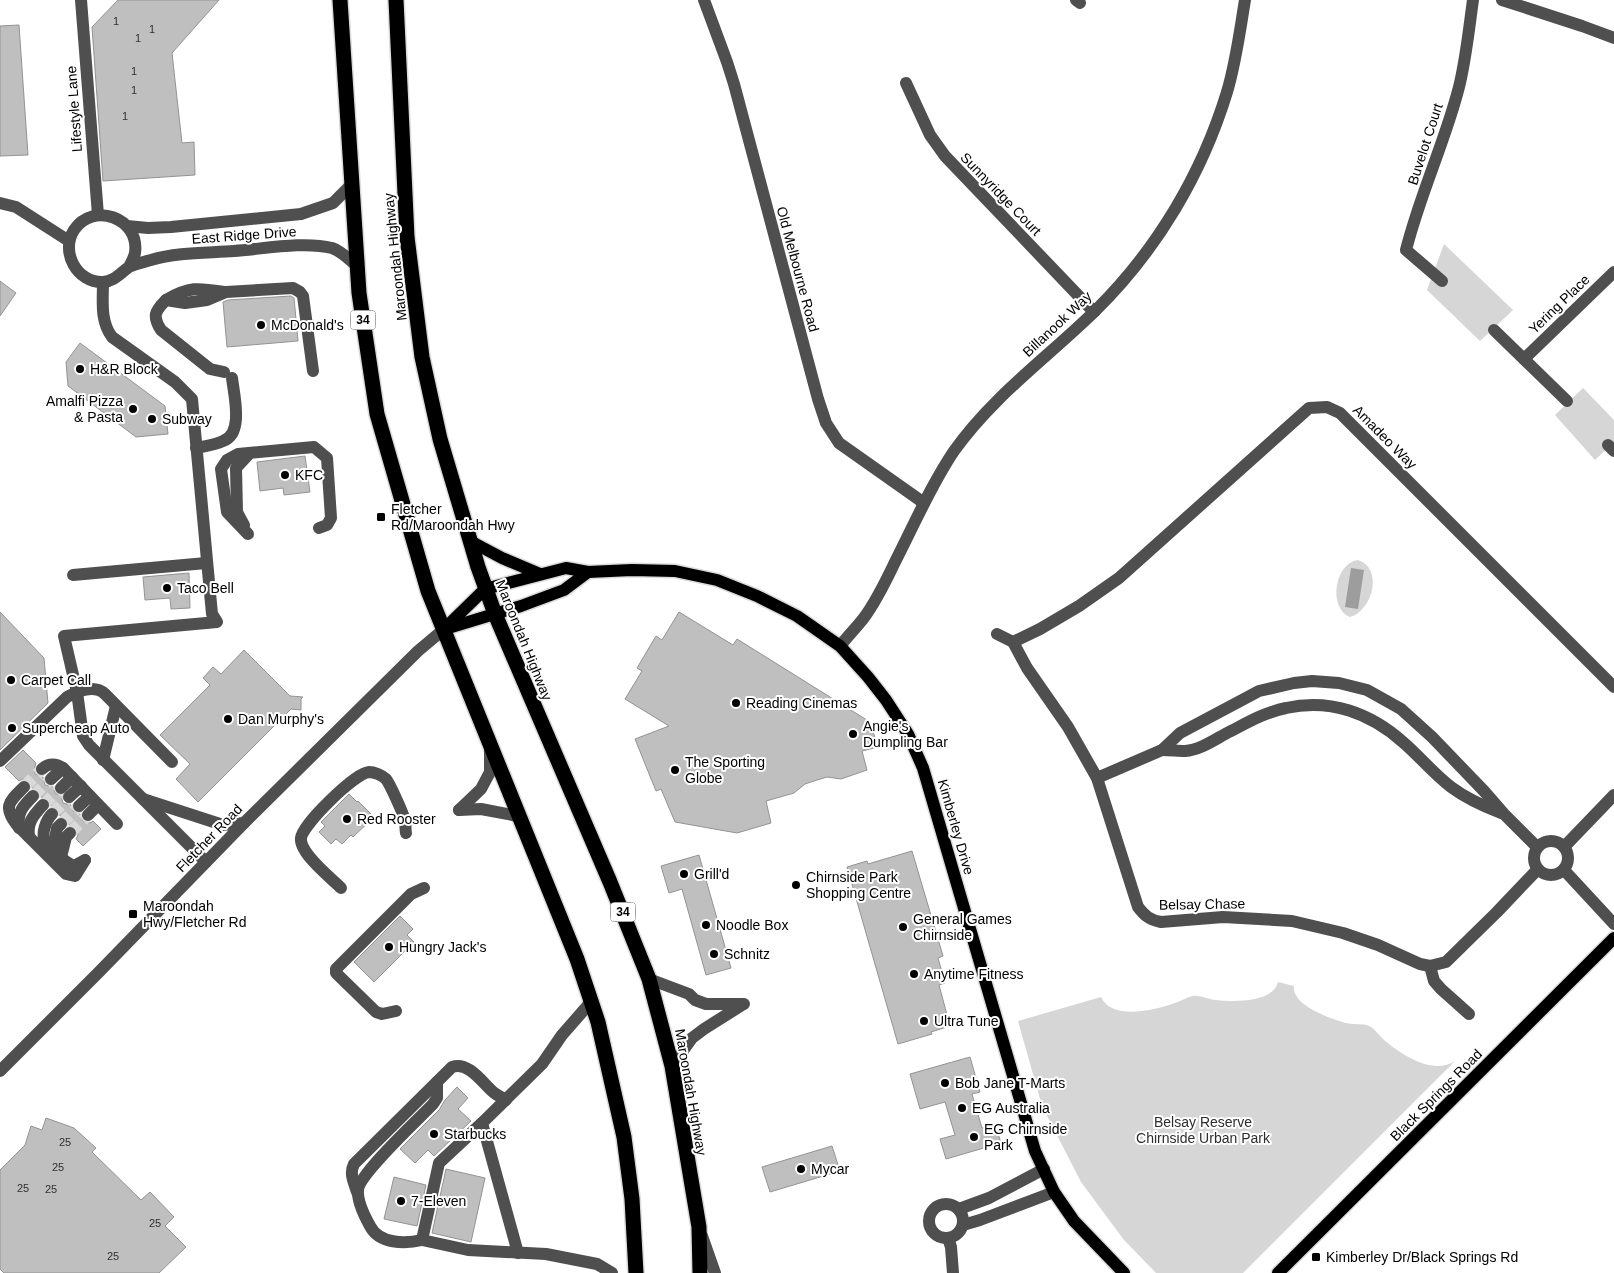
<svg xmlns="http://www.w3.org/2000/svg" width="1614" height="1273" font-family="Helvetica,sans-serif">
<style>
.green{fill:#d6d6d6}
.water{fill:#9d9d9d}
.building{fill:#bfbfbf;stroke:#939393}
.lines{fill:none;stroke-linecap:round;stroke-linejoin:round}
.minor-tunnel{stroke:#d9d9d9;stroke-width:12;stroke-dasharray:12 6;stroke-linecap:butt}
.major-casing{stroke:#dbdbdb;stroke-width:15}
.highway-casing{stroke:#dbdbdb;stroke-width:18}
.minor{stroke:#4f4f4f;stroke-width:12}
.major{stroke:#000;stroke-width:12}
.highway{stroke:#000;stroke-width:15}
.poi-dot{fill:#000;stroke:#fff;stroke-width:2}
.labels{text-anchor:middle;dominant-baseline:central;stroke-width:4;stroke-linejoin:round;paint-order:stroke}
.number-label{font-size:11px;fill:#303030}
.shield{fill:#fff;stroke:#4c4c4c;stroke-width:1}
.shield-label{font-size:12px;font-weight:bold;fill:#000}
.street-label{font-size:14px;fill:#000;stroke:#fff}
.poi-label{font-size:14px;fill:#000;stroke:#fff;text-anchor:start}
.park-label{font-size:14px;fill:#2d2d2d;stroke:#fff}
</style>
<rect width="100%" height="100%" fill="#fff"/>
<!-- green -->
<g class="green">
<polygon points="1444,244 1513,310 1480,341 1427,290"/>
<polygon points="1583,388 1614,420 1614,442 1595,460 1555,415"/>
<path d="M1358,560C1384,569 1372,611 1350,617C1328,609 1334,563 1358,560Z"/>
<path d="M1278,982L1294,986C1291,1005 1331,1019 1346,1023C1353,1025 1363,1023 1369,1026C1374,1028 1379,1035 1383,1039C1400,1054 1433,1076 1455,1061L1243,1273H1156L1124,1240L1081,1182L1042,1106L1018,1021L1101,997C1112,1021 1155,1010 1175,1003C1181,1001 1187,997 1193,996C1200,995 1209,1000 1216,1000C1233,1002 1273,1003 1278,982Z"/>
</g>
<!-- water -->
<polygon class="water" points="1351,568 1364,570 1358,609 1345,607"/>
<!-- building -->
<g class="building">
<polygon points="118,0 219,0 172,53 182,143 194,142 195,175 103,181 92,27"/>
<polygon points="19,25 28,155 0,156 0,26"/>
<polygon points="0,281 16,293 0,316"/>
<polygon points="291,296 294,298 298,341 227,347 223,302 228,300"/>
<polygon points="80,343 165,406 168,434 136,437 68,386 66,362"/>
<polygon points="305,456 310,492 284,495 283,488 260,491 257,462"/>
<polygon points="189,573 190,608 171,609 170,598 145,600 143,577"/>
<polygon points="0,612 44,658 48,703 0,750"/>
<polygon points="679,612 733,645 737,639 870,722 878,747 862,751 867,770 841,779 827,777 817,780 805,784 794,793 766,801 771,823 737,833 675,822 661,789 656,791 635,739 669,726 625,699 642,671 637,668 656,636 662,640"/>
<polygon points="244,650 290,696 303,697 301,699 301,710 291,709 198,802 176,779 190,764 160,735 210,685 203,678 213,667 221,674"/>
<polygon points="23,750 36,763 34,770 35,774 43,777 45,785 53,787 55,793 61,796 63,803 71,805 73,811 80,814 83,821 90,823 93,821 101,829 83,846 76,839 78,835 76,828 69,825 66,818 60,816 58,808 51,806 48,799 41,797 39,791 32,788 29,781 22,779 19,781 5,767"/>
<polygon points="349,794 357,802 358,801 374,817 353,837 351,835 342,844 336,839 331,844 319,832 325,826 321,822"/>
<polygon points="912,851 943,956 938,958 945,983 939,985 950,1026 931,1032 932,1034 898,1044 847,867 867,861 868,864"/>
<polygon points="699,855 731,968 706,975 682,889 669,893 661,866"/>
<polygon points="400,916 413,929 407,935 414,942 374,982 354,962"/>
<polygon points="970,1057 980,1092 972,1094 982,1128 995,1124 1001,1143 946,1159 940,1139 955,1135 945,1102 920,1109 910,1074"/>
<polygon points="457,1087 468,1098 458,1109 471,1121 434,1156 428,1150 415,1163 400,1149 439,1110 445,1100"/>
<polygon points="46,1118 74,1128 96,1148 92,1152 141,1200 150,1192 174,1217 165,1226 186,1247 159,1273 4,1273 0,1269 0,1170 25,1145 31,1126 42,1130"/>
<polygon points="832,1146 840,1171 770,1192 762,1167"/>
<polygon points="446,1169 485,1178 471,1242 432,1233"/>
<polygon points="394,1177 426,1185 417,1226 384,1219"/>
</g>
<g class="lines">
<!-- minor-tunnel -->
<g class="minor-tunnel">
<polyline points="24,787 42,769"/>
<polyline points="33,796 51,779"/>
<polyline points="43,805 61,788"/>
<polyline points="52,814 69,797"/>
<polyline points="61,824 79,806"/>
<polyline points="70,833 88,815"/>
</g>
<defs>
<g id="major">
<polyline points="470,541 502,558 540,574"/>
<polyline points="445,629 521,606 564,590 588,572"/>
<polyline points="443,630 485,589 566,568 588,572 632,570 675,571 717,580 757,596 797,616 840,646 868,677 886,700 908,734 923,768 1035,1151 1054,1192 1074,1221 1124,1273"/>
<polyline points="1278,1273 1614,938"/>
</g>
<g id="highway">
<polyline points="340,0 359,293 377,414 428,591 577,959 598,1022 624,1137 632,1199 636,1273"/>
<polyline points="396,0 407,237 422,357 440,439 478,567 495,614 610,882 649,979 672,1066 699,1227 700,1273"/>
</g>
</defs>
<!-- major casing -->
<use href="#major" class="major-casing"/>
<!-- highway casing -->
<use href="#highway" class="highway-casing"/>
<!-- minor -->
<g class="minor">
<polyline points="81,0 98,215"/>
<polyline points="704,0 727,62 734,84 818,399 826,423 839,443 924,503"/>
<polyline points="1076,0 1080,3"/>
<polyline points="1502,0 1582,26 1614,38"/>
<polyline points="906,83 930,135 945,156 1094,312"/>
<polyline points="0,203 16,207 69,241"/>
<polyline points="127,226 148,228 171,227 301,214 333,203 351,185"/>
<path d="M129,267C131,263 134,258 135,253C140,218 93,201 74,230C60,252 77,283 103,282C115,281 120,273 129,267C135,264 144,262 151,260C177,252 207,253 234,251C263,249 304,241 332,248C341,251 350,260 357,266"/>
<path d="M1442,281L1406,250C1420,194 1445,142 1459,87C1466,59 1469,28 1473,0"/>
<path d="M103,282C103,301 100,321 112,337L175,382L192,399L212,614L217,622L64,636L77,692L83,736L89,745L206,862"/>
<path d="M166,300C190,286 199,288 225,292"/>
<polyline points="1494,330 1567,401"/>
<polyline points="1524,359 1614,272"/>
<path d="M224,372L210,369L161,330C152,316 155,311 166,300L185,303L207,300L226,292L293,288L300,292L303,296L313,371"/>
<polyline points="1608,445 1614,451"/>
<path d="M196,448C205,446 215,445 223,441C244,434 234,395 232,378"/>
<polyline points="244,525 237,512 236,468 250,453"/>
<polyline points="248,534 227,512 221,469 227,460 238,454 314,447 327,458 331,518 327,525 319,528"/>
<polyline points="73,575 206,563"/>
<path d="M997,634L1013,642L1027,668L1068,727L1097,778L1138,907C1145,916 1150,920 1161,922L1223,917L1292,921L1343,933L1378,945L1420,964L1430,966L1446,962L1497,912L1537,870"/>
<polyline points="1013,642 1040,629 1079,606 1119,578 1309,408 1327,407 1340,413 1614,687"/>
<path d="M840,646C847,637 855,629 863,619C876,602 886,581 895,562C914,525 931,485 954,451C993,396 1048,357 1095,311C1157,250 1202,174 1227,92C1236,62 1240,30 1245,0"/>
<path d="M1162,750C1170,750 1178,751 1185,751C1200,750 1214,740 1227,733C1245,724 1265,712 1286,708C1330,698 1371,713 1404,743C1420,757 1434,774 1451,787C1467,799 1483,806 1501,813"/>
<polyline points="103,760 116,706"/>
<path d="M0,761L67,697C78,691 94,684 105,694L172,762"/>
<path d="M42,769C49,763 55,763 63,768L117,824"/>
<polyline points="1097,778 1162,750 1180,733 1259,691 1294,683 1312,681 1339,683 1367,690 1401,709 1432,737 1484,791 1504,814 1537,847"/>
<polyline points="51,779 63,768"/>
<path d="M24,787C10,801 2,806 17,825L66,874L75,876L85,860"/>
<polyline points="61,788 72,777"/>
<polyline points="69,797 81,786"/>
<polyline points="143,799 223,825 244,823"/>
<polyline points="79,806 90,796"/>
<polyline points="459,810 481,789 490,772 490,749"/>
<polyline points="459,810 481,809 518,816"/>
<path d="M52,814C46,820 41,834 45,841C49,848 63,860 70,864L74,866L85,860"/>
<polyline points="88,815 98,805"/>
<path d="M19,828C17,812 23,806 33,796"/>
<path d="M29,837C27,822 33,816 43,805"/>
<circle cx="1551" cy="858" r="17"/>
<polyline points="1564,847 1614,795"/>
<polyline points="53,849 57,828 61,824"/>
<polyline points="61,857 66,837 70,833"/>
<polyline points="1564,870 1614,924"/>
<path d="M341,888C331,878 299,853 301,838C303,824 355,773 369,772C374,772 382,775 386,779C390,784 404,815 405,821C406,825 405,829 406,833"/>
<polyline points="1430,966 1434,981 1441,989 1469,1014"/>
<polyline points="649,979 689,994 695,1000 706,1004 744,1004"/>
<polyline points="396,1011 382,1014 376,1012 336,973 336,969 411,894 424,888"/>
<polyline points="672,1066 692,1038 704,1029 742,1005"/>
<polyline points="0,1071 99,972 244,823 418,651 443,630"/>
<polyline points="482,1123 439,1163 422,1240 468,1250 546,1254 597,1264 612,1273"/>
<path d="M357,1192C354,1182 349,1174 354,1164L452,1067C468,1061 482,1082 492,1091C496,1095 502,1097 506,1100"/>
<circle cx="946" cy="1221" r="17"/>
<polyline points="959,1209 989,1198 1044,1169"/>
<polyline points="963,1225 980,1220 1054,1192"/>
<polyline points="702,1236 715,1273"/>
<polyline points="948,1238 951,1247 953,1273"/>
<path d="M422,1240C405,1244 379,1244 370,1226C365,1217 357,1201 358,1190C359,1174 419,1119 433,1104L437,1098V1082"/>
<polyline points="518,1253 482,1123 542,1064 562,1035 590,1003"/>
</g>
<!-- major -->
<use href="#major" class="major"/>
<!-- highway -->
<use href="#highway" class="highway"/>
</g>
<!-- markers -->
<g class="poi-dot">
<circle cx="261" cy="325" r="5"/>
<circle cx="80" cy="369" r="5"/>
<circle cx="133" cy="409" r="5"/>
<circle cx="152" cy="419" r="5"/>
<circle cx="285" cy="475" r="5"/>
<rect x="376" y="512" width="10" height="10" rx="2.5"/>
<circle cx="167" cy="588" r="5"/>
<circle cx="11" cy="680" r="5"/>
<circle cx="736" cy="703" r="5"/>
<circle cx="228" cy="719" r="5"/>
<circle cx="12" cy="728" r="5"/>
<circle cx="853" cy="734" r="5"/>
<circle cx="675" cy="770" r="5"/>
<circle cx="347" cy="819" r="5"/>
<circle cx="684" cy="874" r="5"/>
<circle cx="796" cy="885" r="5"/>
<rect x="128" y="909" width="10" height="10" rx="2.5"/>
<circle cx="706" cy="925" r="5"/>
<circle cx="903" cy="927" r="5"/>
<circle cx="389" cy="947" r="5"/>
<circle cx="714" cy="954" r="5"/>
<circle cx="914" cy="974" r="5"/>
<circle cx="924" cy="1021" r="5"/>
<circle cx="945" cy="1083" r="5"/>
<circle cx="962" cy="1108" r="5"/>
<circle cx="434" cy="1134" r="5"/>
<circle cx="974" cy="1137" r="5"/>
<circle cx="801" cy="1169" r="5"/>
<circle cx="401" cy="1201" r="5"/>
<rect x="1311" y="1252" width="10" height="10" rx="2.5"/>
</g>
<g class="labels">
<!-- number labels -->
<g class="number-label">
<text x="116" y="21">1</text>
<text x="152" y="29">1</text>
<text x="138" y="38">1</text>
<text x="134" y="71">1</text>
<text x="134" y="90">1</text>
<text x="125" y="116">1</text>
<text x="65" y="1142">25</text>
<text x="58" y="1167">25</text>
<text x="23" y="1188">25</text>
<text x="51" y="1189">25</text>
<text x="155" y="1223">25</text>
<text x="113" y="1256">25</text>
</g>
<!-- shield labels -->
<g class="shield">
<rect x="350.5" y="310.5" width="25" height="19" rx="4"/>
<rect x="610.5" y="902.5" width="25" height="19" rx="4"/>
</g>
<g class="shield-label">
<text x="363" y="320">34</text>
<text x="623" y="912">34</text>
</g>
<!-- street labels -->
<g class="street-label">
<text transform="translate(74 109) rotate(-94)">Lifestyle Lane</text>
<text transform="translate(1425 144) rotate(-72)">Buvelot Court</text>
<text transform="translate(1001 194) rotate(46)">Sunnyridge Court</text>
<text transform="translate(244 235) rotate(-4)">East Ridge Drive</text>
<text transform="translate(395 257) rotate(-96)">Maroondah Highway</text>
<text transform="translate(798 269) rotate(75)">Old Melbourne Road</text>
<text transform="translate(1559 304) rotate(-44)">Yering Place</text>
<text transform="translate(1057 324) rotate(-43)">Billanook Way</text>
<text transform="translate(1385 437) rotate(45)">Amadeo Way</text>
<text transform="translate(524 640) rotate(68)">Maroondah Highway</text>
<text transform="translate(956 827) rotate(74)">Kimberley Drive</text>
<text transform="translate(209 838) rotate(-46)">Fletcher Road</text>
<text transform="translate(1202 904) rotate(-1)">Belsay Chase</text>
<text transform="translate(691 1092) rotate(80)">Maroondah Highway</text>
<text transform="translate(1436 1095) rotate(-45)">Black Springs Road</text>
</g>
<!-- poi labels -->
<g class="poi-label">
<text x="271" y="325">McDonald's</text>
<text x="90" y="369">H&amp;R Block</text>
<text x="123" y="401" text-anchor="end">Amalfi Pizza<tspan x="123" dy="16">&amp; Pasta</tspan></text>
<text x="162" y="419">Subway</text>
<text x="295" y="475">KFC</text>
<text x="391" y="509">Fletcher<tspan x="391" dy="16">Rd/Maroondah Hwy</tspan></text>
<text x="177" y="588">Taco Bell</text>
<text x="21" y="680">Carpet Call</text>
<text x="746" y="703">Reading Cinemas</text>
<text x="238" y="719">Dan Murphy's</text>
<text x="863" y="726">Angie's<tspan x="863" dy="16">Dumpling Bar</tspan></text>
<text x="22" y="728">Supercheap Auto</text>
<text x="685" y="762">The Sporting<tspan x="685" dy="16">Globe</tspan></text>
<text x="357" y="819">Red Rooster</text>
<text x="694" y="874">Grill'd</text>
<text x="806" y="877">Chirnside Park<tspan x="806" dy="16">Shopping Centre</tspan></text>
<text x="143" y="906">Maroondah<tspan x="143" dy="16">Hwy/Fletcher Rd</tspan></text>
<text x="913" y="919">General Games<tspan x="913" dy="16">Chirnside</tspan></text>
<text x="716" y="925">Noodle Box</text>
<text x="399" y="947">Hungry Jack's</text>
<text x="724" y="954">Schnitz</text>
<text x="924" y="974">Anytime Fitness</text>
<text x="934" y="1021">Ultra Tune</text>
<text x="955" y="1083">Bob Jane T-Marts</text>
<text x="972" y="1108">EG Australia</text>
<text x="984" y="1129">EG Chirnside<tspan x="984" dy="16">Park</tspan></text>
<text x="444" y="1134">Starbucks</text>
<text x="811" y="1169">Mycar</text>
<text x="411" y="1201">7-Eleven</text>
<text x="1326" y="1257">Kimberley Dr/Black Springs Rd</text>
</g>
<!-- park labels -->
<g class="park-label">
<text x="1203" y="1122">Belsay Reserve<tspan x="1203" dy="16">Chirnside Urban Park</tspan></text>
</g>
</g>
</svg>
